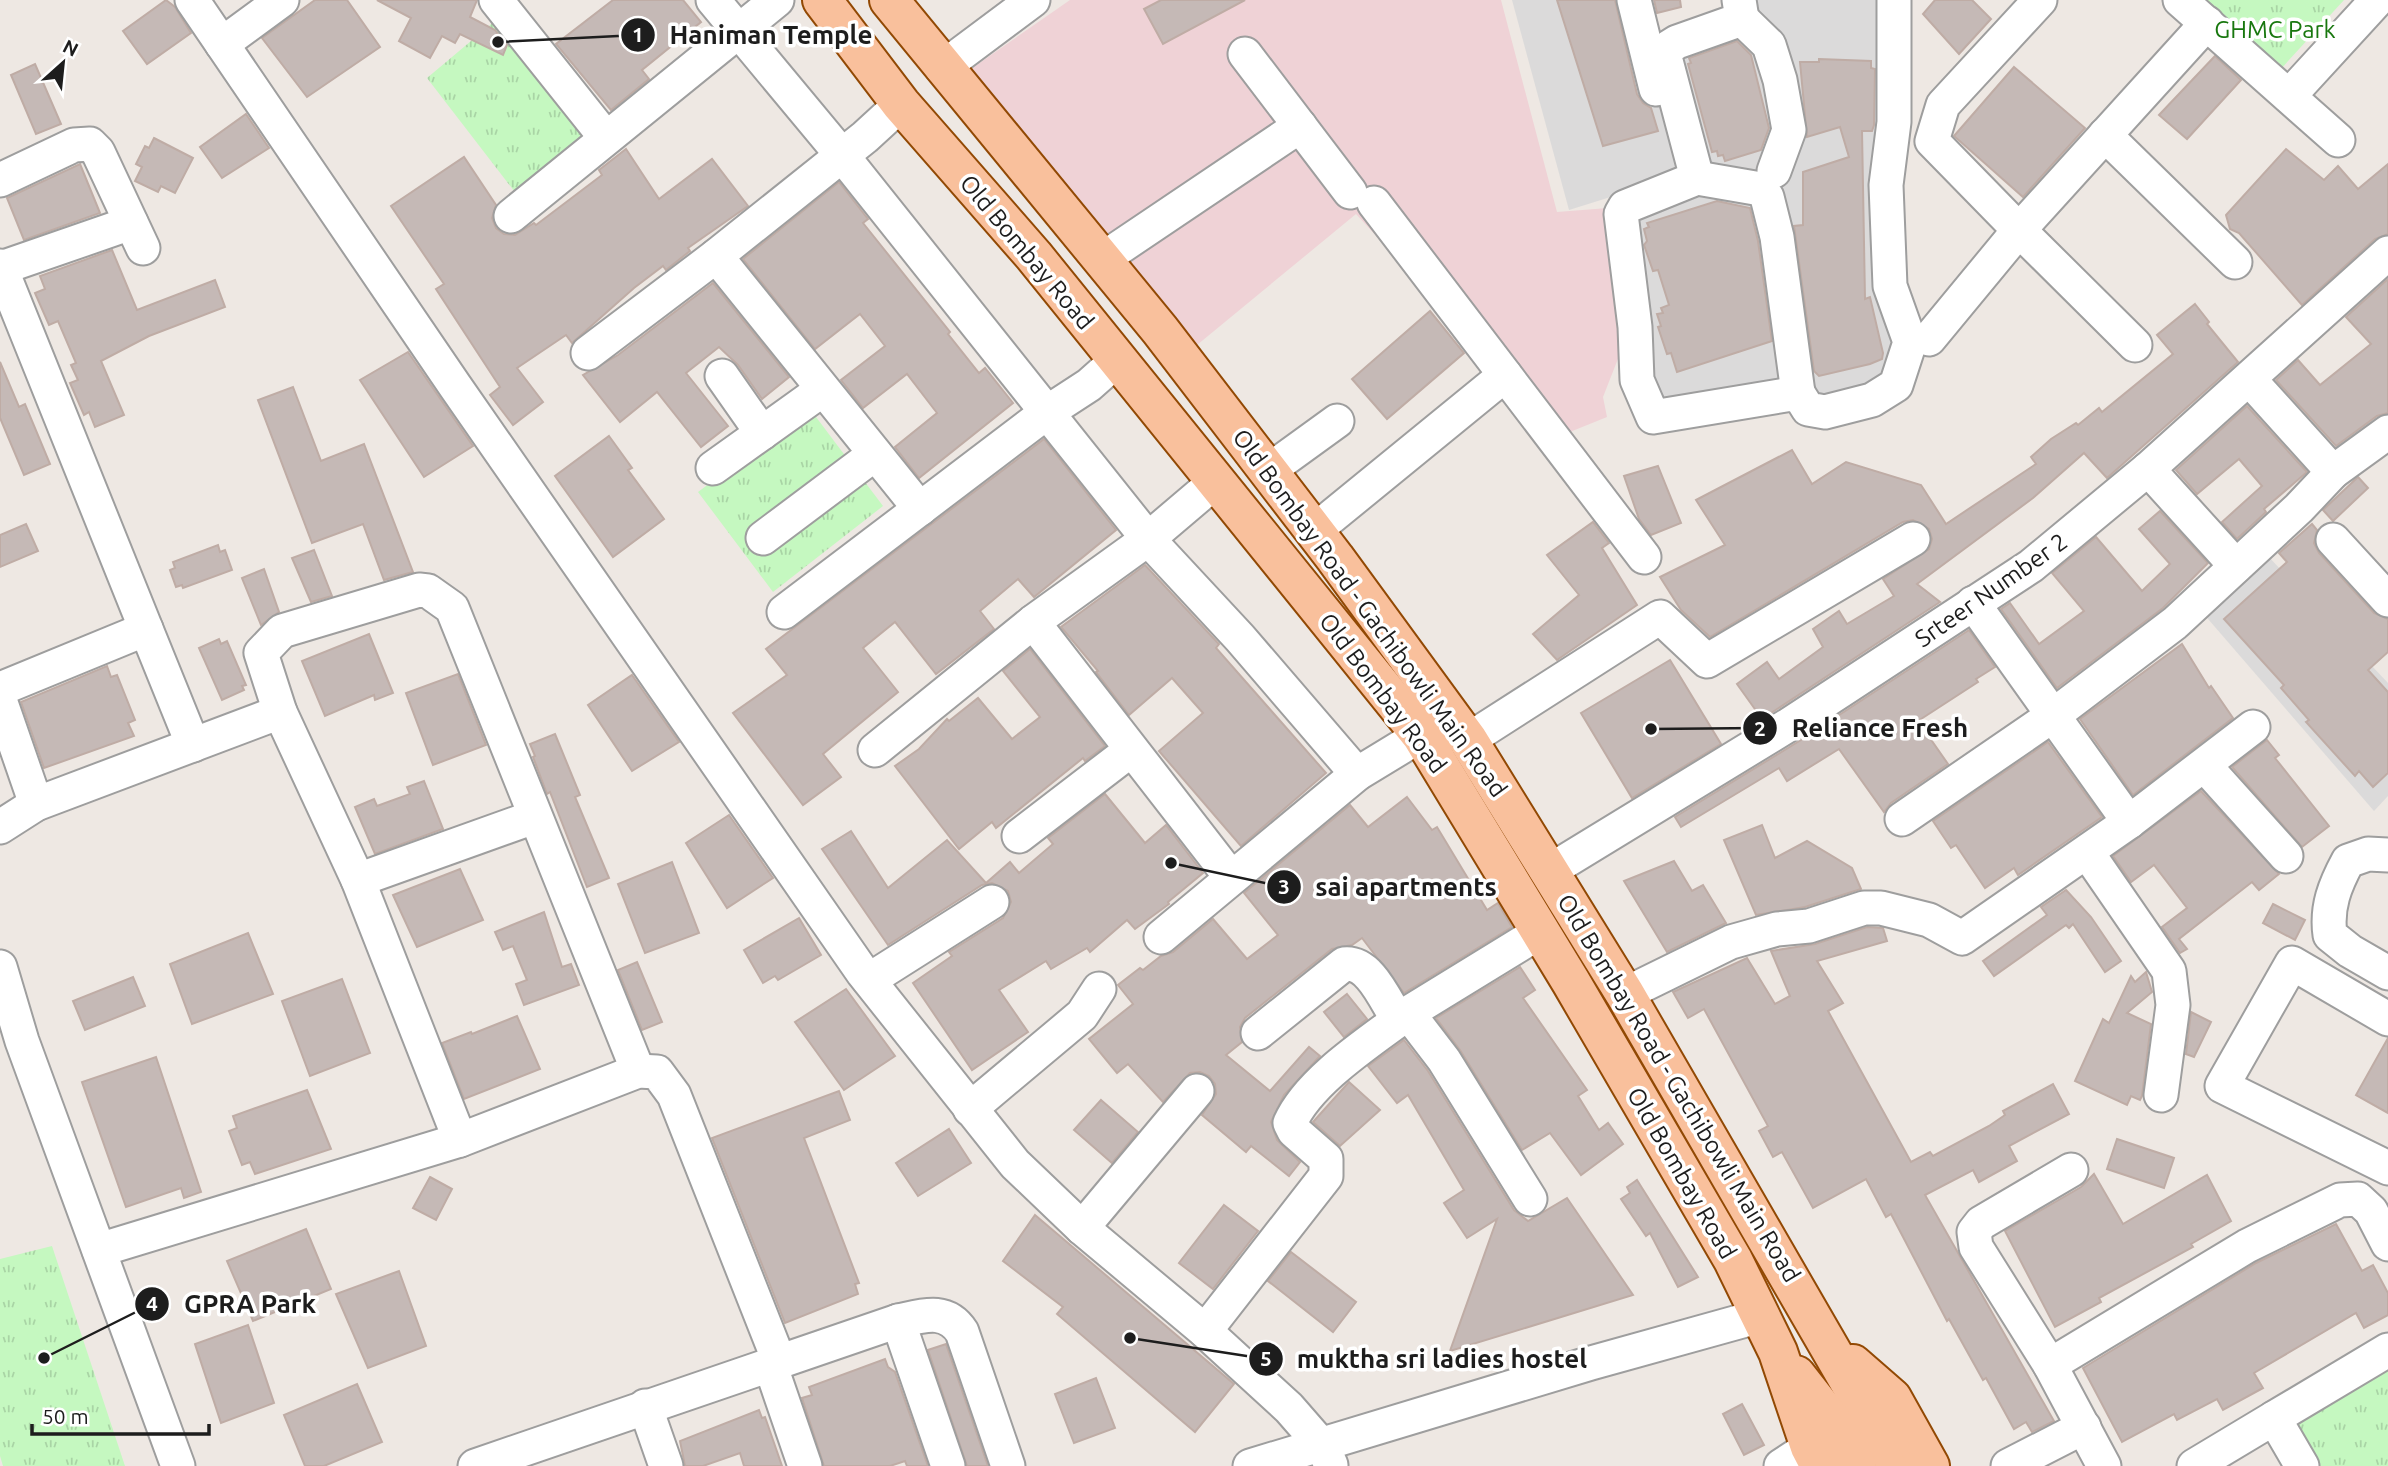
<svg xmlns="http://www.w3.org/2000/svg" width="2388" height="1466" font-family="Ubuntu,sans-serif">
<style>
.residential{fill:#dbdada}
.commercial{fill:#efd2d6}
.park{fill:url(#park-tufts)}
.building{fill:#c5b9b6;stroke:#bfaca5;stroke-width:2}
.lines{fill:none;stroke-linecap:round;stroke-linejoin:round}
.minor-casing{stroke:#9e9e9e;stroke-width:37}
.major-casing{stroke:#924904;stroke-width:42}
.minor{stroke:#fff;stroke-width:33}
.major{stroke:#f9c09c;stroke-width:38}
.labels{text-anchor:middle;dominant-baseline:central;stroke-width:7;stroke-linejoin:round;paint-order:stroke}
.park-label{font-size:24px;fill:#18770e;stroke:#fff}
.street-label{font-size:24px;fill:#1d1d1d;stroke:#fff}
.leader{fill:none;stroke:#1d1d1d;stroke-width:2.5}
.callout-dot{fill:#1d1d1d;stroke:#fff;stroke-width:2.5}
.mark-label{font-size:21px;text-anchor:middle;font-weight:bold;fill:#fff}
.callout-label{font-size:26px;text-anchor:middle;font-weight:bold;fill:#1d1d1d;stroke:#fff;stroke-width:7;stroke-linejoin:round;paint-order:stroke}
</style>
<defs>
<pattern id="park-tufts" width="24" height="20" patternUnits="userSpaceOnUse" patternTransform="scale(1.75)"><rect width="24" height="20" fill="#c5f8c0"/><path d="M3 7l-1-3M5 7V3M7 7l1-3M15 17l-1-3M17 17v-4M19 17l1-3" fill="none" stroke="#a9d4a5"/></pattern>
</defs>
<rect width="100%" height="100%" fill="#eee8e3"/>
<!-- residential -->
<g class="residential">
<polygon points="1512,0 1629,0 1684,174 1569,210"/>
<polygon points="1747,0 1885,0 1905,341 1870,397 1656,410 1627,213 1705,181 1676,49"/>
<polygon points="2266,554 2388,683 2388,796 2374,811 2202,612"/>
</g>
<!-- commercial -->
<polygon class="commercial" points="1070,0 1501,0 1557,212 1608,208 1623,346 1603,397 1607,417 1560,436 1356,214 1197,345 965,73"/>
<!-- park -->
<g class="park">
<polygon points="2203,0 2344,0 2279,71"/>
<polygon points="496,20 586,138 518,196 427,78"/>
<polygon points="810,409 883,506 773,592 698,492"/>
<polygon points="52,1246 125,1466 3,1466 0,1456 0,1259"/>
<polygon points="2388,1360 2388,1466 2313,1466 2287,1421"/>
</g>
<!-- building -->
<g class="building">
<polygon points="166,0 175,7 191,33 147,64 123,31"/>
<polygon points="315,0 347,0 380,47 307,97 262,38"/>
<polygon points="377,0 477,0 470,17 495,30 507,45 503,55 460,34 455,43 442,36 430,58 399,41 411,18"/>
<polygon points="613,0 683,0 701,22 642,70 649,79 611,110 556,44"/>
<polygon points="1161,0 1245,0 1163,44 1144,9"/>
<polygon points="1557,0 1615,0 1637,94 1643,103 1651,108 1658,131 1603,146"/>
<polygon points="1654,0 1680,0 1681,7 1657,13"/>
<polygon points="1935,0 1972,0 1991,19 1959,54 1923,14"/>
<polygon points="1737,41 1751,55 1769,128 1761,150 1725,161 1723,155 1718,156 1717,151 1712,152 1688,64 1691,63 1689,58"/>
<polygon points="2215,56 2241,80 2187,139 2159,115"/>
<polygon points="1819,59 1871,61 1871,68 1875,69 1874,125 1872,131 1862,131 1865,299 1870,297 1883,353 1882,359 1870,364 1819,376 1814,371 1794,226 1803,225 1803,172 1849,157 1840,127 1807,137 1800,62 1819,62"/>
<polygon points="35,64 61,124 36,134 11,75"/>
<polygon points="2014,67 2085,128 2023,197 1954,136"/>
<polygon points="246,114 269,148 222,178 200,147"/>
<polygon points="154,138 193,158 175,193 161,186 158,192 135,181 142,167 136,164 145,146 149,148"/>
<polygon points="626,149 659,199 712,159 748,206 688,248 690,251 666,270 663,266 634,288 572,343 566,335 517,368 543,402 513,425 490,395 500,387 436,289 444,284 391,206 464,157 496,205 492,218 496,228 504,234 515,235 534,223 536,225 602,175 599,170"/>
<polygon points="2286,149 2324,180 2338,166 2358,189 2388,164 2388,234 2375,239 2302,305 2239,233 2230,229 2226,215"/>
<polygon points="80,164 100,213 24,240 7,198"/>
<polygon points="839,182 868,219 863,223 950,332 948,334 979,373 985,368 1013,403 919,478 895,447 937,413 907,374 863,408 841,380 885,346 860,314 815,349 743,259"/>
<polygon points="1717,201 1750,208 1758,241 1772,341 1677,372 1671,353 1667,354 1658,327 1661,326 1657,314 1663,313 1661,308 1669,305 1658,270 1653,271 1644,245 1647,241 1644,229 1649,227 1647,223"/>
<polygon points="112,250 137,310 215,280 225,307 149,336 101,361 124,415 95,427 89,412 84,415 70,383 78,380 71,365 76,363 58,321 49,325 35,293 45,289 40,276"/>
<polygon points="2388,279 2388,413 2377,416 2336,446 2276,380 2298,360 2320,385 2371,344 2346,317"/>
<polygon points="713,283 789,377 762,399 738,365 719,347 686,373 728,426 701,447 657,392 620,422 583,375 618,355"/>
<polygon points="2195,304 2209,322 2207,324 2238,362 2107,478 2084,453 2033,498 1917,584 1940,602 1762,719 1737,684 1767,662 1779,679 1823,647 1813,629 1839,611 1847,624 1894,596 1883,579 1929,549 1932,539 1929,529 1913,520 1903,522 1710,637 1681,610 1660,577 1725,545 1696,500 1792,450 1812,484 1846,462 1921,485 1946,524 2036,464 2031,457 2051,439 2076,423 2078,425 2099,408 2102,412 2173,354 2157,335"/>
<polygon points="1430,311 1464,353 1387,419 1352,379"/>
<polygon points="408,352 473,446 424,477 360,380"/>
<polygon points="0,362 19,407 25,404 50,464 24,475 0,418"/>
<polygon points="293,387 321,461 364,444 413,572 384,580 363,524 312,543 258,400"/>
<polygon points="2247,406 2307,472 2264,509 2266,512 2237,539 2222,522 2262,486 2239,459 2197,494 2176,470"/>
<polygon points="609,436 632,468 628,470 664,519 613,557 555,476"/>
<polygon points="1044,439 1116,530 1034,597 1018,579 980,611 994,629 936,674 895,622 863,648 898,692 823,754 841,777 803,805 733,713 787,675 766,649"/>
<polygon points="1658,466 1681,523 1651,535 1639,519 1624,476"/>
<polygon points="2358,477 2368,488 2333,521 2323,510"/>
<polygon points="2160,511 2208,563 2163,608 2057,688 2001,609 2010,603 2039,644 2084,611 2052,573 2096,537 2142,591 2170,564 2139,529"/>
<polygon points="1593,522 1609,543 1602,548 1637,605 1557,660 1533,634 1579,595 1547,555"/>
<polygon points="26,524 38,551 0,567 0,535"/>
<polygon points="2312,524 2317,530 2314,543 2319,553 2374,613 2388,619 2388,652 2368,670 2388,692 2388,773 2373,787 2359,771 2355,776 2306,722 2309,720 2281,688 2284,685 2224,619 2287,562 2279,553"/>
<polygon points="218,545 220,552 225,550 232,570 183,588 182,585 176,587 170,570 175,568 173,562"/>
<polygon points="314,550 332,596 311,602 292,558"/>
<polygon points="1145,565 1217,642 1219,644 1216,648 1326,773 1241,846 1159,751 1203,713 1172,678 1129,715 1096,672 1098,671 1061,627"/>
<polygon points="264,569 279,612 261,625 242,578"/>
<polygon points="1969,630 1995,667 1976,679 1978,682 1918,721 1948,764 1891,803 1884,812 1839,749 1787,781 1779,768 1681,827 1675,817 1801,740"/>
<polygon points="369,634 393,693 375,700 374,695 325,716 302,661"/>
<polygon points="219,639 221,644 227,641 246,685 242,686 244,690 222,700 199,648"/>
<polygon points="2182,644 2209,688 2211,686 2233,718 2133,795 2080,719"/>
<polygon points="1030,649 1105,746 1085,761 1083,758 996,828 992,822 959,849 895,766 919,749 947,719 949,721 978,698 1012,739 1040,717 1003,671"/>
<polygon points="1670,660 1721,744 1632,798 1581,713"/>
<polygon points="107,666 111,677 117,675 135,720 128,723 134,736 44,768 21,702"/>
<polygon points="458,674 486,745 433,765 406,693"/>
<polygon points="632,675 679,742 632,771 588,705"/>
<polygon points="555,734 580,795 575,797 609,878 587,887 550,792 547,794 533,757 535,756 530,744"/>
<polygon points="2267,740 2279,755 2275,758 2329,826 2302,847 2232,767"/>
<polygon points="2048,742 2102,817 2018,875 2014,868 1985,888 1956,845 1951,848 1933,821"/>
<polygon points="424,781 443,829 375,854 355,807 374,799 377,806 410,794 407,787"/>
<polygon points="2201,791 2279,874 2259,890 2252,882 2179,939 2187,949 2180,953 2162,927 2187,908 2154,865 2131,882 2113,856"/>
<polygon points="1105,794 1145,843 1166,825 1203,873 1168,902 1169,904 1135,929 1127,920 1090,952 1087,948 1051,969 1046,961 999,990 1028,1032 972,1070 913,983 952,956 949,952 1003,918 1011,902 1008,891 992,883 982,885 888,945 822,849 851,831 888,888 947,840 986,883 1010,862 1019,873 1053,844 1048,838"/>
<polygon points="1407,797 1432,830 1437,827 1487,910 1498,903 1512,927 1404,993 1362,938 1352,945 1332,949 1245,1018 1240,1027 1242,1042 1226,1055 1270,1091 1309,1047 1320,1056 1284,1095 1271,1122 1277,1140 1300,1162 1289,1176 1251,1146 1246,1152 1202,1115 1216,1094 1215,1084 1209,1076 1200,1072 1190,1073 1163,1102 1128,1064 1117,1073 1089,1039 1133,1004 1118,985 1140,968 1143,970 1161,956 1173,952 1213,919 1247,959 1278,935 1244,893 1350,805 1368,827"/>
<polygon points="729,815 773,878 727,908 686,843"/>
<polygon points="1762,825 1775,858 1807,841 1852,868 1861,889 1805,907 1756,915 1724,840"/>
<polygon points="1674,861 1692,891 1703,885 1726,923 1667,952 1624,881"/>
<polygon points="672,862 699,933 645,953 618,884"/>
<polygon points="460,869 483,920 417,947 393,895"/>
<polygon points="2066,890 2091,917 2121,961 2105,972 2073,924 2069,928 2066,925 1994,976 1983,961 2047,915 2041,907"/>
<polygon points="2273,904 2305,920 2295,940 2263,923"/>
<polygon points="544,912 562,967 571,964 579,985 524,1005 516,984 527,980 513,946 503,950 495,932"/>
<polygon points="799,918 821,955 778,980 775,976 763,983 744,950"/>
<polygon points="1867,927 1883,928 1887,941 1817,961 1843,1003 1828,1011 1911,1162 1930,1152 1933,1156 1989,1126 2005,1115 2003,1111 2053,1084 2069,1114 2009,1146 2017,1161 1979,1182 1973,1170 1925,1195 2054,1421 2032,1432 2026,1422 2014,1429 1986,1378 1983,1380 1949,1319 1947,1321 1891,1214 1886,1217 1866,1179 1813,1208 1782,1152 1773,1157 1759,1131 1768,1126 1704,1009 1688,1018 1673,992 1747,958 1775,1004 1790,996 1771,951 1815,944"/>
<polygon points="248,933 273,994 192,1024 170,964"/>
<polygon points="637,962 662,1022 642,1030 618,970"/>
<polygon points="1520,967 1535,990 1523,998 1587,1090 1578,1096 1599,1130 1608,1123 1623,1144 1581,1175 1550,1133 1522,1150 1460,1050 1436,1018"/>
<polygon points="2146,972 2152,992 2127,1013 2151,1024 2142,1096 2140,1100 2131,1096 2127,1105 2075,1081 2103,1019 2109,1023 2131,976 2135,982"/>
<polygon points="133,977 145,1006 85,1030 73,1001"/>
<polygon points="342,979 370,1053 310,1076 282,1001"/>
<polygon points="846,989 895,1056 844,1090 795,1022"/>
<polygon points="1347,994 1367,1019 1344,1037 1324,1012"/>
<polygon points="2191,1012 2211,1022 2194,1057 2186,1054"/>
<polygon points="517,1016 540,1069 464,1099 442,1043 471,1032 472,1034"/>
<polygon points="2388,1038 2388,1113 2356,1095"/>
<polygon points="1404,1040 1428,1071 1514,1210 1528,1221 1567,1198 1633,1295 1450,1351 1497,1219 1467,1238 1444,1203 1464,1190 1408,1095 1397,1103 1368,1066"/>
<polygon points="156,1057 201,1192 184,1198 181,1188 126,1207 82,1082"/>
<polygon points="1349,1082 1380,1110 1340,1146 1313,1122"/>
<polygon points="307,1090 331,1149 255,1174 250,1162 242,1165 229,1131 237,1128 233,1116"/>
<polygon points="839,1091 850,1120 804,1138 859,1283 855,1284 858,1294 785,1323 712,1138"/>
<polygon points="1101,1100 1138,1132 1112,1163 1074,1130"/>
<polygon points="949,1129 971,1163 918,1196 896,1163"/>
<polygon points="2117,1139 2174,1158 2164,1188 2107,1169"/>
<polygon points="2094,1174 2123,1224 2207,1175 2231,1221 2191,1244 2193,1247 2099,1298 2101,1302 2055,1327 2005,1231 2081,1187"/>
<polygon points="430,1177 452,1189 436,1220 413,1208"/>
<polygon points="1637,1180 1698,1277 1678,1287 1650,1233 1646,1236 1621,1199 1630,1193 1627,1187"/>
<polygon points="1224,1205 1258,1231 1213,1289 1179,1263"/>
<polygon points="1035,1215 1234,1384 1195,1432 1057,1314 1063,1307 1003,1261"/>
<polygon points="2336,1224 2362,1271 2373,1265 2388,1293 2388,1315 2364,1328 2356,1313 2254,1373 2263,1388 2223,1410 2217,1399 2177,1420 2174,1414 2122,1442 2083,1368 2256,1263"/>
<polygon points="306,1229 331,1289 253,1321 227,1261"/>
<polygon points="1291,1252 1356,1302 1333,1332 1268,1281"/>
<polygon points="399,1271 426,1346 368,1368 336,1294"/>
<polygon points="248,1325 274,1403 221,1423 195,1344"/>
<polygon points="946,1344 988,1466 967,1466 928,1350"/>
<polygon points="885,1359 888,1367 895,1372 928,1466 907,1466 905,1461 890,1466 824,1466 802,1398 812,1395 809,1387"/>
<polygon points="1096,1378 1115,1428 1074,1443 1055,1394"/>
<polygon points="357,1384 382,1442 324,1466 305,1466 284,1415"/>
<polygon points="1742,1404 1764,1445 1744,1455 1723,1414"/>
<polygon points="759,1410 762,1418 765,1417 782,1466 744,1466 740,1453 703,1466 685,1466 680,1441"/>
</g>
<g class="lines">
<defs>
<g id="minor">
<polyline points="192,0 455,386 863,973 1015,1164 1082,1228 1205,1331 1289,1408 1323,1447 1331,1465"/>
<polyline points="496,0 606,138"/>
<polyline points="713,0 841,154 1148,539 1240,638 1357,774"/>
<polyline points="1634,0 1656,89"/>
<polyline points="1739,0 1742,19 1677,42 1669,47 1665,57 1697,178 1625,207 1621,214 1635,327 1637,380 1653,417 1798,393 1808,409 1825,412 1872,400 1896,385 1910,342 1890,286 1886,185 1894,122 1894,0"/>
<polyline points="2180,0 2338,140"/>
<polyline points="1742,19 1769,45 1780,80 1789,130 1774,171"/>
<polyline points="222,44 282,0"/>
<polyline points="1245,54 1350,192"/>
<polyline points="942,68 1033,0"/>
<polyline points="2289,96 2377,0"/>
<polyline points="2105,135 2235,262"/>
<polyline points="1697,178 1755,188"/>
<polyline points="0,180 74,145 90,144 98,152 143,248"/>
<polyline points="1767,197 1777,237 1798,393"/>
<polyline points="1374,203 1644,557"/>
<polyline points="511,216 777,0"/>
<polyline points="716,256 920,509"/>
<polyline points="1101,260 1300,126"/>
<polyline points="0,266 146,629"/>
<polyline points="1,268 131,223"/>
<polyline points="1929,339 2019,230 1932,141 1943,105 2040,0"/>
<polyline points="2135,345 2019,230 2207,23"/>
<polyline points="588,353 716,256 865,137 901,104"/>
<polyline points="722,376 762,433"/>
<polyline points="2249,379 2333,472"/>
<polyline points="713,468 822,390"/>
<polyline points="2148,469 2236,566"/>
<polyline points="1268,471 1337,421"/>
<polyline points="1314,531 1505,375"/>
<polyline points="763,538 875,454"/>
<polyline points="2333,540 2388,600"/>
<polyline points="1973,603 2129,822 2253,727"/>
<polyline points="784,612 1046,413 1089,385 1116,361"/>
<polyline points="1033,622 1230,876"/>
<polyline points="0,689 146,629 193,745"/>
<polyline points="0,700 36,804"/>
<polyline points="280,712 261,653 282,631 419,590 428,591 452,608 638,1071"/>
<polyline points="1468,740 1660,617 1707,661 1913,539"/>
<polyline points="875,750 1033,622 1148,539 1215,482"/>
<polyline points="2205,766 2286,856"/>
<polyline points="1902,819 2055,714 2175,623 2299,508 2333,472 2388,432"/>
<polyline points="0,827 36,804 280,712 358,880 460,1140 638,1071 657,1072 674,1095 779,1361"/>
<polyline points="1019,836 1131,750"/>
<polyline points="2087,852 2169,971 2173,1005 2161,1095"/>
<path d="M2388,855L2368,854L2348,861C2335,885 2326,907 2330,935L2350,951L2388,973"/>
<polyline points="1551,870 1790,724 2031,566 2148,469 2388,253"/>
<polyline points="358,880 534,817"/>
<polyline points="1161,937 1357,774 1421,735"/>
<polyline points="0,967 22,1041 178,1466"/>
<polyline points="869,980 992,902"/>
<polyline points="1625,994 1731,942 1777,929 1809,926 1864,908 1881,908 1929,920 1962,938 2129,822"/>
<polyline points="1408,1013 1540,932"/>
<polyline points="2388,1019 2292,963 2222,1086 2388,1168"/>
<path d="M1258,1033L1344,964C1370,961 1385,1000 1398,1020"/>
<polyline points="970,1109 1082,1015 1099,989"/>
<polyline points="2071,1170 1981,1223 1974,1232 1976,1247 2050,1365 2104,1466"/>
<polyline points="1082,1228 1197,1091"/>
<polyline points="99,1250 460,1140"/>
<polyline points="898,1321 948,1466"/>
<path d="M1205,1331L1326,1176V1159L1294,1131L1290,1123C1309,1080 1371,1041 1408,1013L1444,1060L1530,1199"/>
<polyline points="770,1364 805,1466"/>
<polyline points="2050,1365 2247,1246 2340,1200 2358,1199 2371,1211 2388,1244"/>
<polyline points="645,1406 666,1466"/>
<polyline points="2274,1418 2388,1350"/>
<path d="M475,1466L898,1321C922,1316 946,1307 962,1332L1008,1466"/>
<polyline points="1250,1466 1591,1363 1760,1316"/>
<polyline points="1781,1466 1810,1447"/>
<polyline points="2008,1466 2084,1427"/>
<polyline points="2194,1466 2274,1418 2302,1466"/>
</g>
<g id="major">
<polyline points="822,0 901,104 1034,256 1421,735 1571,982 1733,1260 1778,1352 1810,1447 1820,1466"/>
<polyline points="889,0 1160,330 1335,558 1468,740 1625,994 1898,1466"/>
<polyline points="1853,1364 1892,1398 1930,1466"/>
<polyline points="1796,1375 1832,1421 1857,1466"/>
</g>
</defs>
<!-- minor casing -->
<use href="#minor" class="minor-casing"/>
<!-- major casing -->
<use href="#major" class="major-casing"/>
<!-- minor -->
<use href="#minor" class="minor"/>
<!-- major -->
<use href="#major" class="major"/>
</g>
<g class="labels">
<!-- park labels -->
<g class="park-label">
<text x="2275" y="29">GHMC Park</text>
</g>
<!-- street labels -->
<g class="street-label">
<text transform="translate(1027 252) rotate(50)">Old Bombay Road</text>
<text transform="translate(1991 590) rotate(-35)">Srteer Number 2</text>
<text transform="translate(1370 613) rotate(54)">Old Bombay Road - Gachibowli Main Road</text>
<text transform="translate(1383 693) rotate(53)">Old Bombay Road</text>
<text transform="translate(1679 1088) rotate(59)">Old Bombay Road - Gachibowli Main Road</text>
<text transform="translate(1682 1173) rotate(60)">Old Bombay Road</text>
</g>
</g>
<!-- callouts -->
<path class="leader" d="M498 42L638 35M1651 729L1760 728M1171 863L1284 887M44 1358L152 1304M1130 1338L1266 1359"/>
<g class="callout-dot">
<circle cx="498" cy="42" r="7"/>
<circle cx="1651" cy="729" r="7"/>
<circle cx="1171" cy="863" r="7"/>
<circle cx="44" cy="1358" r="7"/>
<circle cx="1130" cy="1338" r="7"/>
<circle cx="638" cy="35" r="18"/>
<circle cx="1760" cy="728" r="18"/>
<circle cx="1284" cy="887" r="18"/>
<circle cx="152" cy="1304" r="18"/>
<circle cx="1266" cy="1359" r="18"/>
</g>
<g class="mark-label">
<text x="638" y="42">1</text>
<text x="1760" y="736">2</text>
<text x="1284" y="894">3</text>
<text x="152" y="1311">4</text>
<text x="1266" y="1366">5</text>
</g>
<g class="callout-label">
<text x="771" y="44">Haniman Temple</text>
<text x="1880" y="737">Reliance Fresh</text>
<text x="1406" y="896">sai apartments</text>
<text x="250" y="1313">GPRA Park</text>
<text x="1442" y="1368">muktha sri ladies hostel</text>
</g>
<!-- north arrow -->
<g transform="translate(63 63) rotate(27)" stroke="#ffffff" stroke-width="5" paint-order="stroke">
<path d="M0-5L12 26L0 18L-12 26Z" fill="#1d1d1d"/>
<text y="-10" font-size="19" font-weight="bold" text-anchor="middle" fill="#1d1d1d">N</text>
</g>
<!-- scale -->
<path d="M32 1424v10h177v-10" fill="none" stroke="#1d1d1d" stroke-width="3.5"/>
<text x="42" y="1424" font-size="21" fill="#1d1d1d" stroke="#ffffff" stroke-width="5" paint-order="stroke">50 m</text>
</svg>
